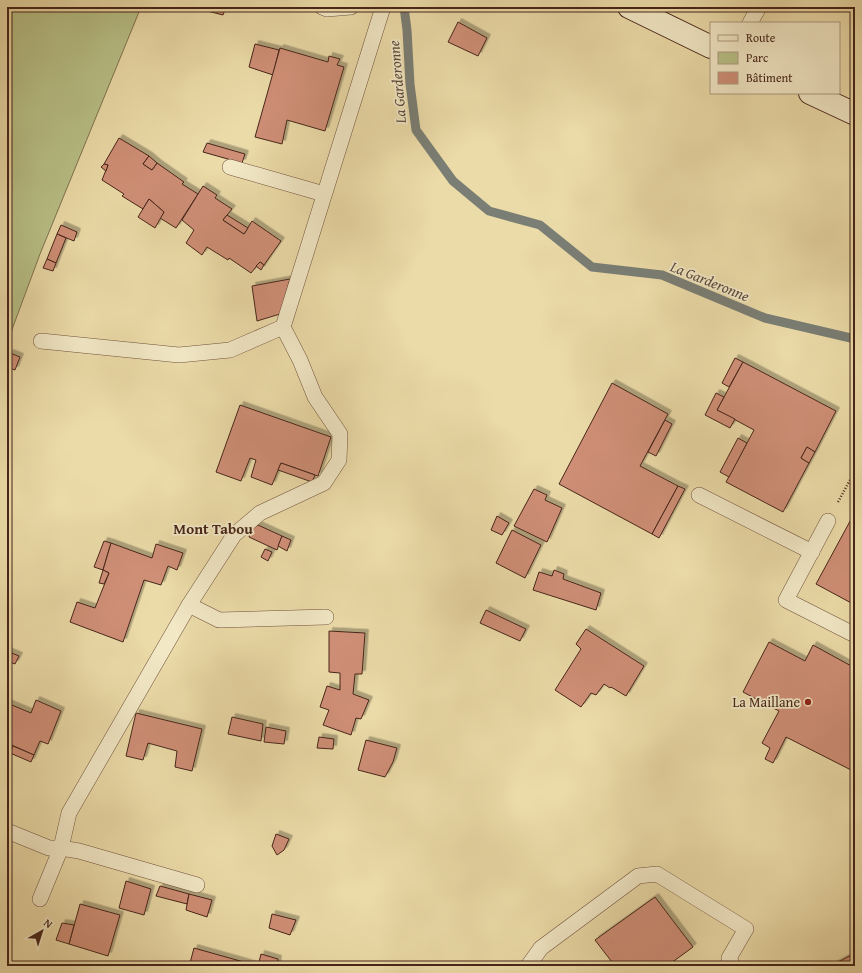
<svg xmlns="http://www.w3.org/2000/svg" width="862" height="973" font-family="'Gentium Book Plus',serif">
<style>
.green{fill:#b8c087;stroke:#807250}
.lines{fill:none;stroke-linecap:round;stroke-linejoin:round}
.stream{stroke:#7a7e75;stroke-width:9}
.building{fill:#cf8f77;stroke:#472519;filter:url(#shadow)}
.service-casing{stroke:#70523d;stroke-width:16}
.secondary-casing{stroke:#472519;stroke-width:24}
.path{stroke:#472519;stroke-width:2.5;stroke-dasharray:1 2;stroke-linecap:butt}
.service{stroke:#f2e8c6;stroke-width:15}
.secondary{stroke:#f2e8c6;stroke-width:22}
.poi-dot{fill:#8f2418;stroke:#f2e8c6;stroke-width:1.5}
.labels{text-anchor:middle;dominant-baseline:central;stroke-width:3.5;stroke-linejoin:round;paint-order:stroke}
.poi-label{font-size:14px;fill:#472519;stroke:#f2e8c6;text-anchor:end}
.water-label{font-size:15px;font-style:italic;fill:#5c4a3f;stroke:#f2e8c6}
.neighbourhood-label{font-size:15px;font-weight:bold;fill:#472519;stroke:#f2e8c6}
</style>
<defs>
<filter id="shadow"><feDropShadow dx="3.5" dy="-3.5" stdDeviation="0" flood-color="#0004"/></filter>
</defs>
<rect width="100%" height="100%" fill="#ebdba8"/>
<filter id="stains"><feTurbulence type="fractalNoise" baseFrequency=".005" numOctaves="4"/><feColorMatrix values="0 0 0 0 .2 0 0 0 0 .09 0 0 0 0 .02 0 0 0 .5 -.17"/></filter>
<radialGradient id="worn" r=".72"><stop offset=".6" stop-color="#630" stop-opacity="0"/><stop offset="1" stop-color="#630" stop-opacity=".3"/></radialGradient>
<!-- green -->
<polygon class="green" points="7,7 141,7 40,254 7,343"/>
<g class="lines">
<!-- stream -->
<polyline class="stream" points="404,7 407,30 410,84 416,130 453,181 489,211 540,225 592,267 662,275 765,318 855,339"/>
</g>
<!-- building -->
<g class="building">
<polygon points="192,7 226,7 223,15"/>
<polygon points="458,22 487,38 478,56 448,42"/>
<polygon points="255,44 279,50 273,75 249,67"/>
<polygon points="280,48 328,62 329,56 340,59 337,65 344,67 325,131 287,120 282,144 255,137"/>
<polygon points="119,138 149,156 143,164 152,170 157,163 184,182 182,184 198,194 176,228 160,218 164,212 149,199 143,209 122,196 124,194 102,180 108,165 104,164"/>
<polygon points="207,143 245,154 242,163 203,152"/>
<polygon points="149,156 157,163 152,170 143,164"/>
<polygon points="104,164 108,165 106,171 101,167"/>
<polygon points="203,186 217,195 215,198 232,209 223,220 244,234 252,221 281,241 264,265 260,262 251,273 229,258 228,260 207,247 202,255 186,243 194,230 182,220"/>
<polygon points="149,199 164,212 155,228 138,217"/>
<polygon points="227,215 248,228 244,234 223,220"/>
<polygon points="61,225 77,232 74,241 57,234"/>
<polygon points="57,234 66,238 56,263 47,259"/>
<polygon points="47,259 56,263 53,271 43,268"/>
<polygon points="260,262 264,265 261,270 256,266"/>
<polygon points="290,279 280,314 257,321 252,286"/>
<polygon points="10,353 20,357 15,370 7,367 7,361"/>
<polygon points="735,358 743,362 729,387 722,383"/>
<polygon points="743,362 836,411 815,452 807,447 801,458 809,463 783,512 726,482 754,430 717,410"/>
<polygon points="612,383 668,414 640,466 678,486 652,534 559,484"/>
<polygon points="716,393 724,397 717,410 735,419 730,428 705,415"/>
<polygon points="240,405 331,437 318,476 281,463 272,485 251,477 256,460 250,458 241,481 216,472"/>
<polygon points="665,420 672,424 656,456 648,452"/>
<polygon points="738,438 747,443 729,477 720,472"/>
<polygon points="807,447 815,452 809,463 801,458"/>
<polygon points="281,463 315,475 312,482 278,470"/>
<polygon points="678,486 685,489 659,538 652,534"/>
<polygon points="534,489 547,495 545,500 562,508 547,542 514,526"/>
<polygon points="855,512 855,605 816,584"/>
<polygon points="497,516 509,523 502,535 491,530"/>
<polygon points="258,525 282,536 277,550 249,537 251,529"/>
<polygon points="512,530 541,545 525,578 496,563"/>
<polygon points="282,536 291,540 287,551 278,546"/>
<polygon points="104,541 111,543 103,570 94,567"/>
<polygon points="111,543 152,558 156,544 183,553 177,570 168,566 161,585 144,580 123,642 70,622 77,602 95,608 109,573 103,570"/>
<polygon points="265,549 272,552 268,561 261,557"/>
<polygon points="103,570 109,573 104,584 99,583"/>
<polygon points="554,570 564,574 563,579 601,593 596,610 533,590 539,572 552,576"/>
<polygon points="486,610 526,629 520,641 480,623"/>
<polygon points="586,629 644,666 626,696 611,687 610,688 604,684 596,695 591,693 581,707 555,690 581,649 576,644"/>
<polygon points="329,631 365,633 362,674 355,674 353,694 369,700 361,719 356,718 351,735 323,725 329,710 320,707 327,686 340,690 340,673 329,672"/>
<polygon points="769,642 805,661 813,645 855,668 855,772 786,737 773,763 765,759 770,748 762,743 779,711 743,692"/>
<polygon points="7,651 19,656 15,664 7,661"/>
<polygon points="36,700 61,711 48,744 40,741 34,755 7,743 7,703 31,713"/>
<polygon points="136,713 202,729 192,771 175,767 177,751 148,743 143,760 126,756"/>
<polygon points="232,717 263,724 261,741 228,734"/>
<polygon points="266,727 286,731 284,744 264,742"/>
<polygon points="319,737 334,739 333,749 317,748"/>
<polygon points="366,740 397,748 393,762 385,777 358,770"/>
<polygon points="13,746 34,755 31,762 10,753"/>
<polygon points="276,834 289,839 284,850 277,855 272,846"/>
<polygon points="126,881 151,889 144,915 119,908"/>
<polygon points="160,886 189,894 187,904 156,896"/>
<polygon points="189,894 212,900 207,917 186,910"/>
<polygon points="655,897 693,947 667,966 615,966 595,940"/>
<polygon points="80,904 120,915 108,956 69,944"/>
<polygon points="272,914 296,920 290,935 269,928"/>
<polygon points="62,923 74,925 69,944 56,940"/>
<polygon points="194,948 258,966 201,966 190,963"/>
<polygon points="855,953 855,966 831,966"/>
<polygon points="261,954 278,959 277,966 258,966"/>
</g>
<g class="lines">
<defs>
<g id="service">
<polyline points="322,7 327,9 351,7"/>
<polyline points="750,23 759,7"/>
<polyline points="230,167 324,194"/>
<polyline points="41,341 179,355 230,350 283,327 383,7"/>
<polyline points="699,495 812,552"/>
<polyline points="828,521 786,600 855,635"/>
<polyline points="189,605 219,620 326,617"/>
<polyline points="7,831 49,848 61,848 40,899"/>
<polyline points="197,885 79,851 61,848 69,813 189,605 234,535 260,513 324,483 339,460 340,434 315,397 300,360 283,327"/>
<polyline points="528,966 541,948 638,876 657,874 746,929 729,958 733,966"/>
</g>
<g id="secondary">
<polyline points="629,7 711,47"/>
<polyline points="810,93 855,114"/>
</g>
</defs>
<!-- service casing -->
<use href="#service" class="service-casing"/>
<!-- secondary casing -->
<use href="#secondary" class="secondary-casing"/>
<!-- path -->
<polyline class="path" points="838,502 855,471"/>
<!-- service -->
<use href="#service" class="service"/>
<!-- secondary -->
<use href="#secondary" class="secondary"/>
</g>
<!-- markers -->
<circle class="poi-dot" cx="808" cy="702" r="4"/>
<g class="labels">
<!-- poi labels -->
<g class="poi-label">
<text x="800" y="702">La Maillane</text>
</g>
<!-- water labels -->
<g class="water-label">
<text transform="translate(397 82) rotate(-95)">La Garderonne</text>
<text transform="translate(710 281) rotate(22)">La Garderonne</text>
</g>
<!-- neighbourhood labels -->
<g class="neighbourhood-label">
<text x="213" y="528">Mont Tabou</text>
</g>
</g>
<!-- margin -->
<rect width="862" height="973" fill="none" stroke="#ebdba8" stroke-width="24"/>
<rect x="8" y="8" width="846" height="957" fill="none" stroke="#472519" stroke-width="2"/>
<rect x="12" y="12" width="838" height="949" fill="none" stroke="#472519"/>
<!-- legend -->
<rect x="710" y="22" width="130" height="72" fill="#f2e8c6" stroke="#ae9a81"/>
<rect x="718" y="35" width="20" height="6" fill="#f2e8c6" stroke="#ae9a81"/>
<text x="746" y="42" font-size="12" fill="#472519">Route</text>
<rect x="718" y="52" width="20" height="12" fill="#b8c087" stroke="#ae9a81"/>
<text x="746" y="62" font-size="12" fill="#472519">Parc</text>
<rect x="718" y="72" width="20" height="12" fill="#cf8f77" stroke="#ae9a81"/>
<text x="746" y="82" font-size="12" fill="#472519">Bâtiment</text>
<!-- north arrow -->
<g transform="translate(42 931) rotate(39)" stroke="#f2e8c6" stroke-width="3" paint-order="stroke">
<path d="M0-3L7 15L0 10L-7 15Z" fill="#472519"/>
<text y="-6" font-size="11" font-weight="bold" text-anchor="middle" fill="#472519">N</text>
</g>
<rect width="100%" height="100%" filter="url(#stains)"/>
<rect width="100%" height="100%" fill="url(#worn)"/>
</svg>
